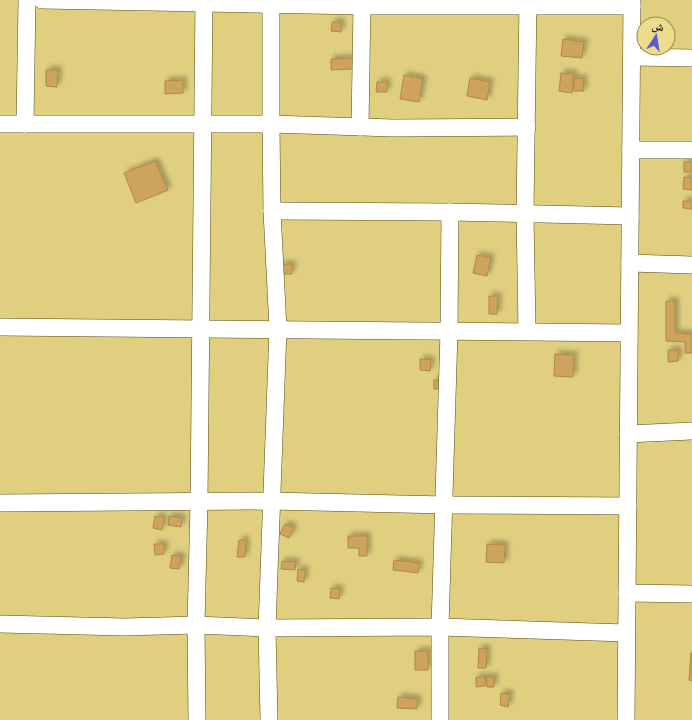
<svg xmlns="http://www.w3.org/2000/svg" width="692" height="720" font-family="'Asap Condensed','Noto Naskh Arabic',sans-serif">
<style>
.building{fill:#cea35d;stroke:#b28841;filter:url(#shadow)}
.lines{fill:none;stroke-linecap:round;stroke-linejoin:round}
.minor-casing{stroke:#574b08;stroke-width:18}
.minor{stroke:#fff;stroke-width:17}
</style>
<defs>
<filter id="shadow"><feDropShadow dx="3.5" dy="-3.5" stdDeviation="2" flood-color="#0004"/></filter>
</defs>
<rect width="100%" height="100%" fill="#dfcf7f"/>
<!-- building -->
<g class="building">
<polygon points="332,22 341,22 341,32 331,31"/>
<polygon points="563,39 584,42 582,58 561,56"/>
<polygon points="354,58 354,69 331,70 331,59"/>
<polygon points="46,70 58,70 57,87 46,86"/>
<polygon points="561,73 574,74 572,93 559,91"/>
<polygon points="404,75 423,79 419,102 400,99"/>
<polygon points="470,78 490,82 487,100 467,96"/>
<polygon points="583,78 584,91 574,91 574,79"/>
<polygon points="183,80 183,93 165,94 165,81"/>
<polygon points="377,82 387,82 387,92 376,92"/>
<polygon points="155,161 168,190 136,203 124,173"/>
<rect x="684" y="162" width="8" height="10"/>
<polygon points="684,177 692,178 692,190 683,189"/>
<polygon points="683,201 692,201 692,209 683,208"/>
<polygon points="477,255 491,258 487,276 473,273"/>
<polygon points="282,264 292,264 292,274 281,274"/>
<polygon points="489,296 498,296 497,314 489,314"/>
<polygon points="666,301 675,301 675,333 692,334 692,353 685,353 685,342 666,341"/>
<polygon points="668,350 678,350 678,361 668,362"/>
<polygon points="555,354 574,355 573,377 554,376"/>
<polygon points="420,359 431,360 430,371 420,370"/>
<rect x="434" y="380" width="10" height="9"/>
<polygon points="155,516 164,518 162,530 153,528"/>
<polygon points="169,516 182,518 181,527 168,525"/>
<polygon points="285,524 294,528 289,538 280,534"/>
<polygon points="348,536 367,536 367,556 359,556 359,548 348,548"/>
<polygon points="239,540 246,540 245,557 237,557"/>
<polygon points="154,544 164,544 164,554 155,555"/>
<polygon points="487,544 505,545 504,563 486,562"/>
<polygon points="172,555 182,557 179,569 170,568"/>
<polygon points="394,560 419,563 418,573 393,570"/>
<polygon points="282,561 296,562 295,570 281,569"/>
<polygon points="298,569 305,570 304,582 297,581"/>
<polygon points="331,588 340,589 339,599 330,598"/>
<polygon points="479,648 487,649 486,668 478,668"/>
<rect x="415" y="651" width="13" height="19"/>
<polygon points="691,653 692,653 692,681 689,680"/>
<polygon points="476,677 485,677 485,686 476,687"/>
<polygon points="486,677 494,677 494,687 487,687"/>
<polygon points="501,693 510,694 508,707 500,705"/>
<polygon points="398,697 418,699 417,709 397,708"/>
</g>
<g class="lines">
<defs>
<g id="minor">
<polyline points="42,0 362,6 632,6"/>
<polyline points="632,57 692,58"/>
<polyline points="0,124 271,124 393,128 527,127"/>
<polyline points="25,124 27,0"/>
<polyline points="360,127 362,6"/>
<polyline points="631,150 692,150"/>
<polyline points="272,211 450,212 630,216"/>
<polyline points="630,263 692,265"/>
<polyline points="0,327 629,333"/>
<polyline points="527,331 525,213 528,0"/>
<polyline points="628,434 692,431"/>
<polyline points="0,503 271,501 445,505 628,506"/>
<polyline points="627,593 692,594"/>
<polyline points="0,624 125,627 196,625 267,628 440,627 626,633"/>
<polyline points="197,720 196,625 199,502 204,0"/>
<polyline points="269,720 267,628 278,329 272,211 271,124 271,0"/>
<polyline points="440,720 440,627 449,332 450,212"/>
<polyline points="626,720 632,0"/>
</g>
</defs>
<!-- minor casing -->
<use href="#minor" class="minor-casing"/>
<!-- minor -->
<use href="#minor" class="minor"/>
</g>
<!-- north arrow -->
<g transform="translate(656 36) rotate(12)"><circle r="19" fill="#ecdc8c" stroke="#968a54"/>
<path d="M0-3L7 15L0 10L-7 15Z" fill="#5a5bd2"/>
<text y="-6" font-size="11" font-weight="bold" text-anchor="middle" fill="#140f00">ش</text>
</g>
</svg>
